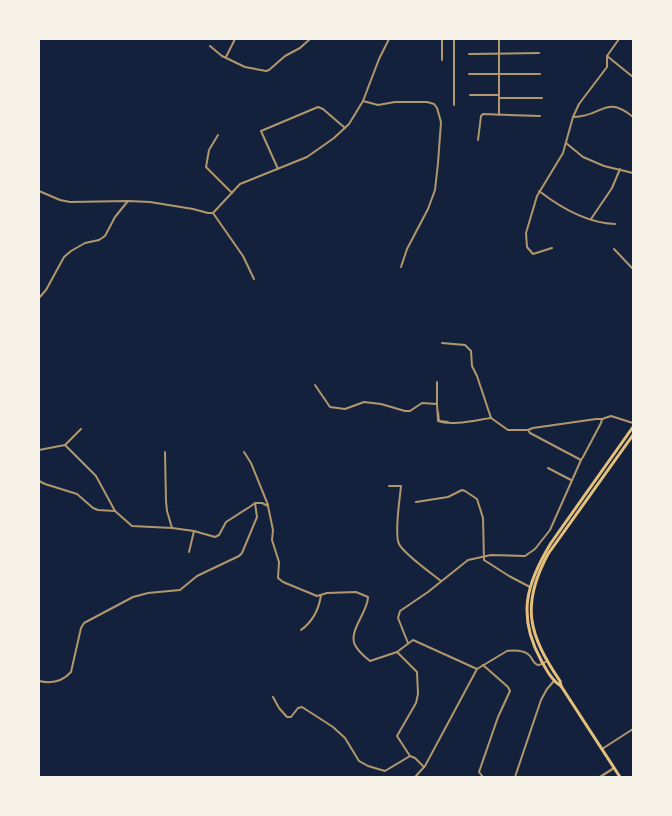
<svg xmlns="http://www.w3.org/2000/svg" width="672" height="816" font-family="'Titillium Web',sans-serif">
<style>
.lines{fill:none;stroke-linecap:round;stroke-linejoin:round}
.minor{stroke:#b1986c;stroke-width:2}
.tertiary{stroke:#b1986c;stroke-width:2.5}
.secondary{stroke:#e5c07b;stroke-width:3}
</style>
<rect width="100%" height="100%" fill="#14213d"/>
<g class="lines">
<!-- minor -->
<g class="minor">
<polyline points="442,39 442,60"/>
<polyline points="499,39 499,115"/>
<polyline points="210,46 222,56 245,67 266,71 269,70 285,56 300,48 310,39"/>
<polyline points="469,54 539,53"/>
<polyline points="607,56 633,77"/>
<polyline points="226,57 235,39"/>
<polyline points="469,74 540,74"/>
<polyline points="470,95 499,95"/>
<polyline points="500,98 542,98"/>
<polyline points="363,101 378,105 395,102 427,102 434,104 437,108 441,122 438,163 435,190 428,209 407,249 401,267"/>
<polyline points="454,105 454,39"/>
<path d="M574,117C602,117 605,94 633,117"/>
<polyline points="218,135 209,150 206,167 232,193"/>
<polyline points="478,140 481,116 483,114 540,116"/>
<polyline points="566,143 583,157 604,166 633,173"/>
<polyline points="278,169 261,131 318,107 323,109 345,128"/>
<polyline points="39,191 60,200 70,202 128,201 150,202 193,209 208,213 213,213 240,184 307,157 334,138 349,124 363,101 379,59 389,39"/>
<path d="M539,191C561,208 587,223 615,224"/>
<polyline points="213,213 243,256 254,279"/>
<polyline points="591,219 612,188 620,169"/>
<polyline points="552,248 533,254 527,247 526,233 537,196 563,153 573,117 579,104 607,67 607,56 619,39"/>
<polyline points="614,249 633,269"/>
<polyline points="39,298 46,290 64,257 71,251 85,243 99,240 105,236 115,217 128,201"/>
<polyline points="442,343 465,345 471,351 472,366 477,376 491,418 508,430 528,430 533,428 596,419 602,419 611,416 633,423"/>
<polyline points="437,382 437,404"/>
<path d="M315,385L330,407L345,409L364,402L381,404L405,411H410L422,403L437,404L438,421C452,426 476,420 491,418"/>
<polyline points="438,412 439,421 448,422"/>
<polyline points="528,430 530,433 581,460"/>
<polyline points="65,445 96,476 115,511"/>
<polyline points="39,450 65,445 81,429"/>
<polyline points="165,452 166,501 167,511 172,528"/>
<polyline points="244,452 251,463 268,505"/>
<polyline points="548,468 571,480"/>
<path d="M39,481L45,484L77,494L93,508L98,510L115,511L132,526L172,528L194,531L215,537L219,535L226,522L251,506L255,503H262L268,506L273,530L272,540L279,562L278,578L283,582L317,596L327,593L356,592L368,597C368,612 348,631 355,645C358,651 365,657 370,661L397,652L413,640L477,669"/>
<path d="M389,486H401C400,498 394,534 399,544C404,554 431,573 441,581"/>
<polyline points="416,502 448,497 462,490 465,491 477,499 483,518 484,560 509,576 530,587"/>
<polyline points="189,552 194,531"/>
<path d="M301,630C312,622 319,609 321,595"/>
<polyline points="408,643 398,618 400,611 428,592 468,560 491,555 525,556 535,549 550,530 581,460 583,457 601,423 602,419"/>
<polyline points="397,652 417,672 418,694 416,703 397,736 410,756"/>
<polyline points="483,665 508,687 510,691 498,717 479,772 483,777"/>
<path d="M39,681C52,684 62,682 71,672L81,628L84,623L133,597L148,593L180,590L197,576L239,556L242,553L257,517L255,503"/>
<polyline points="273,697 279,708 287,717 291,717 298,708 302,707 333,727 345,738 359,761 368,766 385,771 410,756 415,758 424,767"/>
<polyline points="602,749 633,729"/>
<path d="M415,777L425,766L477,669L507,651C513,650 524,650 529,655C532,657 533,664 538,665C540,665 544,663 547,661"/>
<polyline points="515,777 541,700 547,689 554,681"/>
</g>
<!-- tertiary -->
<polyline class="tertiary" points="600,777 614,768"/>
<!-- secondary -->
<g class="secondary">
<path d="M561,686C552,681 546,669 541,660C517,616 526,584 551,543L633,427"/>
<path d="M620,777L561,686L560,681C529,635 520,606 548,554L633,435"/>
</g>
</g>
<!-- border -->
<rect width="672" height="816" fill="none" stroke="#f6f1e7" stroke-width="80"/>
</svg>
